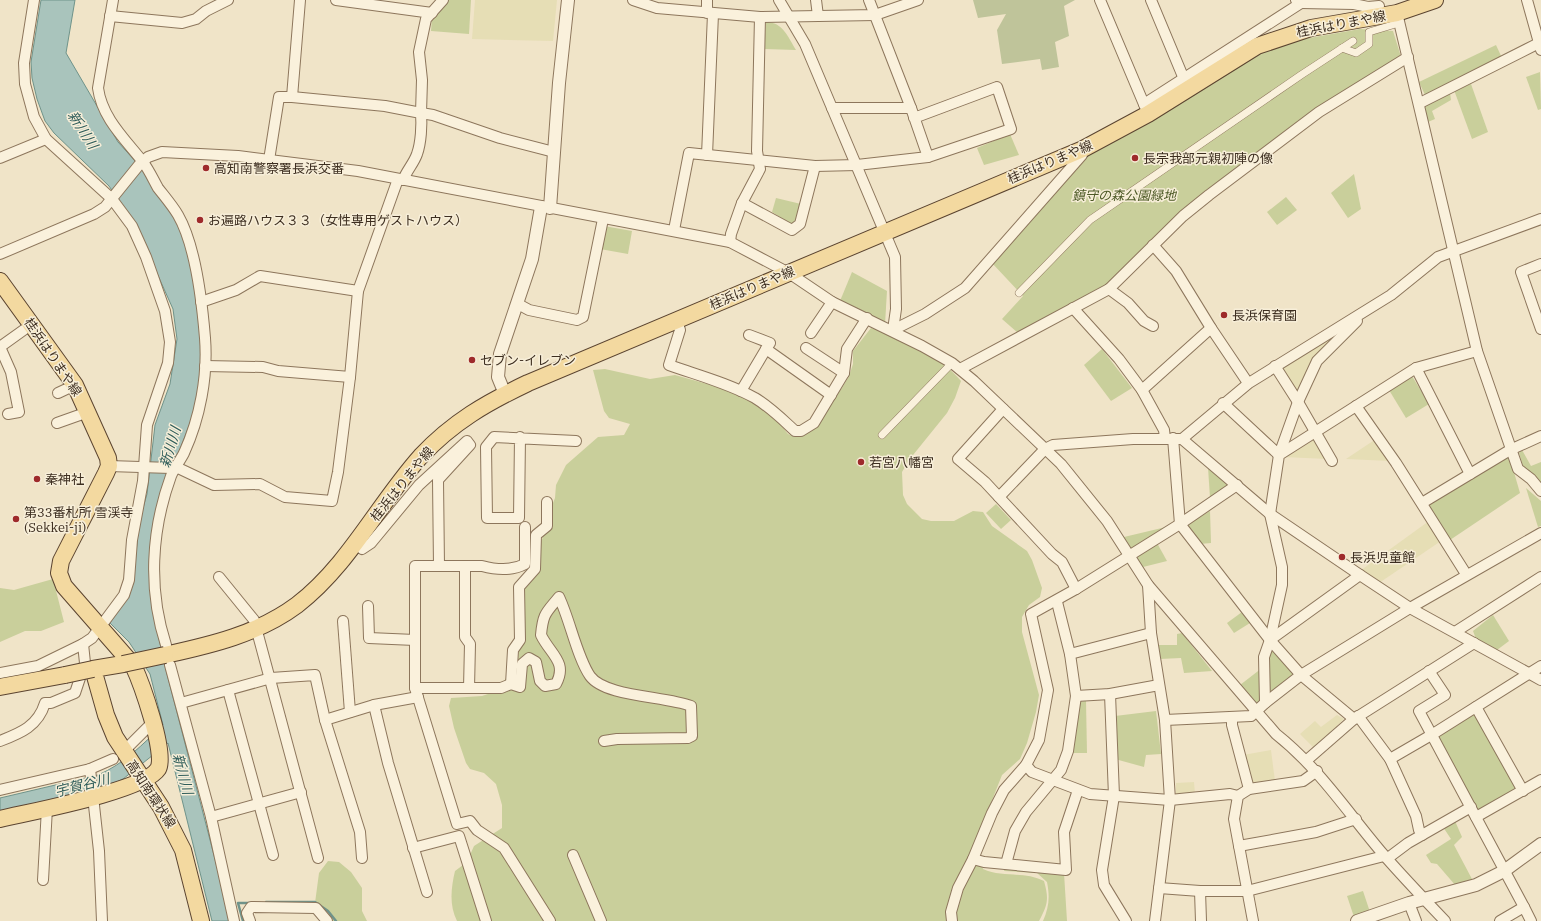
<svg xmlns="http://www.w3.org/2000/svg" width="1541" height="921" font-family="'IBM Plex Serif','Noto Sans JP',serif">
<style>
.farmland{fill:#e6deb5}
.green{fill:#c9cf9b}
.cemetery{fill:#bfc49a}
.water{fill:#a9c4bc;stroke:#6f938a}
.lines{fill:none;stroke-linecap:round;stroke-linejoin:round}
.stream{stroke:#6f938a;stroke-width:2.5}
.pedestrian-casing{stroke:#8d765c;stroke-width:8}
.minor-casing{stroke:#8d765c;stroke-width:12}
.tertiary-casing{stroke:#8d765c;stroke-width:14}
.primary-casing{stroke:#5b4430;stroke-width:18}
.pedestrian{stroke:#faf1dc;stroke-width:7}
.minor{stroke:#faf1dc;stroke-width:10}
.tertiary{stroke:#faf1dc;stroke-width:12}
.primary{stroke:#f3d9a0;stroke-width:16}
.primary-bridge-casing{stroke:#5b4430;stroke-width:18;stroke-linecap:butt}
.primary-bridge{stroke:#f3d9a0;stroke-width:16}
.poi-dot{fill:#9e2a2b;stroke:#f7eed8;stroke-width:1.5}
.labels{text-anchor:middle;dominant-baseline:central;stroke-width:3;stroke-linejoin:round;paint-order:stroke}
.street-label{font-size:13px;fill:#3d2e20;stroke:#f7eed8}
.poi-label{font-size:13px;fill:#3d2e20;stroke:#f7eed8;text-anchor:start}
.park-label{font-size:13px;font-style:italic;fill:#4d5a26;stroke:#f7eed8}
.water-label{font-size:14px;font-style:italic;fill:#2f5d5a;stroke:#f7eed8}
</style>
<rect width="100%" height="100%" fill="#f0e4c8"/>
<!-- farmland -->
<g class="farmland">
<polygon points="475,0 557,0 553,41 472,39"/>
<polygon points="1348,324 1298,395 1281,367"/>
<polygon points="1313,436 1328,459 1283,457"/>
<polygon points="1376,439 1390,461 1346,459"/>
<polygon points="1429,521 1441,541 1379,583 1360,571"/>
<polygon points="1337,715 1344,719 1314,748 1300,734 1315,721 1321,727"/>
<polygon points="1271,750 1275,781 1251,786 1243,755"/>
<polygon points="1194,782 1195,794 1176,795 1176,783"/>
</g>
<!-- green -->
<g class="green">
<polygon points="447,0 471,0 469,34 431,31 432,18"/>
<path d="M766,22C783,22 788,37 796,50L764,49Z"/>
<polygon points="1360,29 1393,31 1402,60 1323,105 1103,288 1018,333 1002,319 1023,296 992,263 1091,152 1203,85 1281,43"/>
<polygon points="1496,45 1502,58 1425,95 1419,82"/>
<polygon points="1540,72 1541,109 1538,110 1526,77"/>
<polygon points="1471,84 1488,132 1472,139 1454,90"/>
<polygon points="1450,93 1451,100 1432,111 1435,119 1428,122 1424,107"/>
<polygon points="1010,134 1019,155 984,165 977,148"/>
<polygon points="1354,174 1361,209 1348,218 1331,193"/>
<polygon points="1286,197 1297,210 1277,225 1267,212"/>
<polygon points="776,198 801,204 797,222 791,224 772,212"/>
<polygon points="604,226 632,231 628,254 600,249"/>
<polygon points="852,272 887,291 885,324 840,301"/>
<path d="M871,328C896,333 946,361 961,381L955,398L947,413L909,460L902,472L903,495L907,504L922,519L931,521H954L973,511L983,512L992,526L1027,551L1032,560L1042,588L1040,597L1029,605L1022,617V632L1039,695L1036,712L1027,743L1020,759L1002,775L987,813L979,854L983,869C1003,878 1025,871 1044,881C1049,899 1048,904 1039,921H457C449,905 451,888 455,871L467,862L474,846L502,828V805L496,784L484,773L470,769L466,763L454,728L449,706L451,698L482,696L497,691L518,661L521,616L526,578L543,537L545,523L555,498L556,485L566,465L598,437L624,435L630,424L609,418L604,411L593,370L605,369L650,379L675,375L736,392L767,408L788,434L794,437L807,433L842,388L849,376L853,364V351Z"/>
<polygon points="1102,349 1132,388 1111,401 1084,365"/>
<polygon points="1412,376 1429,404 1406,418 1389,390"/>
<polygon points="1522,450 1531,466 1541,462 1541,484 1523,466 1519,453"/>
<polygon points="1509,455 1520,493 1450,540 1428,504"/>
<polygon points="1208,467 1229,485 1210,498"/>
<polygon points="1526,488 1541,501 1541,526 1538,527"/>
<polygon points="996,504 1011,520 1001,529 986,513"/>
<polygon points="1210,511 1211,543 1200,544 1185,526"/>
<polygon points="1166,527 1131,549 1124,537"/>
<polygon points="1157,543 1167,561 1143,567 1135,556"/>
<polygon points="53,579 64,622 41,631 25,631 0,642 0,588 14,590"/>
<polygon points="1242,612 1250,623 1234,633 1227,623"/>
<polygon points="1493,615 1509,641 1497,650 1476,639 1473,631"/>
<polygon points="1182,633 1212,671 1184,673 1181,658 1160,659 1158,645 1177,645 1177,634"/>
<polygon points="1274,649 1295,673 1268,694 1267,655"/>
<polygon points="1262,668 1263,698 1257,704 1240,685"/>
<polygon points="1086,701 1087,753 1072,753 1079,702"/>
<polygon points="1156,711 1161,754 1146,755 1144,767 1115,759 1115,716"/>
<polygon points="1474,712 1519,789 1478,814 1437,735"/>
<polygon points="1455,821 1462,837 1454,845 1473,881 1456,886 1437,864 1431,863 1426,855 1451,839 1443,827"/>
<polygon points="328,861 339,862 351,872 362,888 362,911 367,921 333,921 326,909 315,903 319,873"/>
<path d="M1006,864L1064,873L1067,921H1043C1049,907 1050,897 1047,882L1037,873L1004,871Z"/>
<polygon points="1363,891 1370,912 1354,917 1347,896"/>
</g>
<!-- cemetery -->
<polygon class="cemetery" points="973,0 1075,0 1064,6 1069,36 1055,42 1059,67 1042,70 1040,59 1002,64 997,30 1006,14 978,18"/>
<!-- water -->
<path class="water" d="M41,0H75L66,53L118,142L146,173L175,219L185,241L195,286L203,345V370L196,407L178,455L172,458L159,503L155,621L166,670L231,921H212L168,743L123,779L108,786L0,812V798L98,775C124,764 143,744 163,725L150,674L129,642L110,623L130,592L133,584L139,522L147,494L155,425L170,384L177,339L173,309L134,222L109,186L54,133L45,121L37,99L32,78L31,62Z"/>
<g class="lines">
<!-- stream -->
<g class="stream">
<polyline points="266,902 315,902 328,911 336,921"/>
<polyline points="243,921 238,903 251,903"/>
</g>
<defs>
<g id="pedestrian">
<polyline points="1342,48 1356,53 1369,44 1369,32 1399,23"/>
<polyline points="1019,293 1090,220 1301,75 1353,41"/>
<polyline points="882,435 952,363"/>
</g>
<g id="minor">
<path d="M113,0L98,88C102,118 125,139 143,162C149,170 153,179 158,188C165,197 172,205 178,215C196,246 202,301 205,338C208,376 200,418 184,453C180,461 174,468 171,476C151,531 148,590 166,645"/>
<polyline points="336,0 432,13"/>
<polyline points="443,0 426,19 419,52 422,80 421,113 433,115 500,138 554,152"/>
<polyline points="633,0 657,8 760,17 875,15 918,0"/>
<polyline points="707,0 707,13"/>
<polyline points="779,0 805,44 895,257 896,309 893,330"/>
<polyline points="816,0 818,16"/>
<polyline points="869,0 911,108 928,157 1011,129 997,87 914,118"/>
<polyline points="1100,0 1146,109"/>
<polyline points="1151,0 1184,79"/>
<polyline points="1296,0 1301,3 1354,4 1368,7 1379,6"/>
<polyline points="1527,0 1541,50"/>
<polyline points="1397,13 1477,351 1518,469 1531,479 1541,491"/>
<polyline points="110,16 182,23 196,19 206,11 228,0"/>
<path d="M292,97L385,106L421,113C422,125 421,143 417,154C414,163 407,170 403,180"/>
<polyline points="1420,103 1539,43"/>
<polyline points="1144,104 1301,3"/>
<polyline points="832,108 911,108"/>
<polyline points="707,155 713,14"/>
<polyline points="0,158 46,139"/>
<polyline points="269,160 279,97 292,97 300,0"/>
<polyline points="742,203 792,230 800,224 815,166"/>
<polyline points="674,230 689,153 815,166 857,165 928,157"/>
<polyline points="730,242 731,234 742,203 760,169 757,151 760,17"/>
<polyline points="1153,245 1176,271 1211,328"/>
<path d="M0,254L94,214L105,207L139,165L148,157L162,152L238,156L358,171L730,242L789,273L832,302L922,346L952,363L974,381L1061,464L1107,521L1148,585L1276,734C1319,768 1348,813 1383,854C1403,877 1424,899 1445,921"/>
<polyline points="1541,264 1521,272 1541,329"/>
<polyline points="1109,289 1128,303 1144,321 1153,326"/>
<polyline points="201,302 236,290 260,276 358,291"/>
<polyline points="518,304 529,310 577,320 583,317 603,219"/>
<polyline points="1073,308 1119,359 1142,390 1164,430 1165,438"/>
<path d="M677,321L680,330L669,365C697,375 728,383 755,398C770,407 782,419 795,431H801L814,423L844,373L847,349L867,318"/>
<polyline points="893,330 925,314 965,288 1082,155 1083,149"/>
<polyline points="811,333 832,302"/>
<polyline points="749,335 770,343 766,349"/>
<polyline points="0,347 11,372 19,412 8,414"/>
<polyline points="0,347 32,324"/>
<polyline points="806,348 844,373"/>
<polyline points="205,366 263,367 278,371 350,377"/>
<polyline points="1275,366 1298,402 1332,461"/>
<polyline points="1416,368 1470,474"/>
<polyline points="960,369 1109,289 1183,216 1209,195 1319,112 1408,57"/>
<polyline points="1142,390 1211,328 1248,383"/>
<polyline points="741,391 766,349 831,395"/>
<polyline points="58,393 75,385"/>
<polyline points="1223,403 1279,455 1298,402 1317,361 1357,321"/>
<polyline points="1356,406 1396,463 1466,574"/>
<polyline points="1003,409 958,459 985,482 1052,554 1062,562 1076,589"/>
<polyline points="57,423 88,412"/>
<polyline points="520,437 519,518 487,518 486,447 494,437 576,441"/>
<polyline points="1173,438 1180,524 1270,640 1301,675 1354,719"/>
<polyline points="1182,439 1249,383 1391,295 1438,257 1541,219"/>
<polyline points="109,466 171,468 174,470"/>
<polyline points="176,467 214,485 260,484 285,497 332,501 338,472 350,377 358,291 398,179"/>
<polyline points="999,497 1045,449 1053,445 1133,439 1182,439 1270,514 1360,575 1410,608 1541,680"/>
<polyline points="1422,503 1510,450 1541,436"/>
<path d="M525,527V564C512,571 497,570 482,566H415V688L457,824L470,821L477,830L504,848L550,921"/>
<polyline points="356,544 362,549 371,543 419,485 467,441 470,445 438,480 439,566"/>
<polyline points="465,566 465,637 470,644 469,688"/>
<polyline points="219,577 254,620 318,858"/>
<polyline points="1148,585 1151,633 1165,720 1170,800 1155,921"/>
<polyline points="1057,602 1070,654 1151,633"/>
<polyline points="368,606 369,638 415,640"/>
<polyline points="343,621 350,712"/>
<polyline points="1455,632 1541,577"/>
<polyline points="1270,640 1360,575"/>
<polyline points="1070,654 1076,696 1110,694 1159,685"/>
<polyline points="170,665 211,817 234,921"/>
<polyline points="1429,671 1445,695 1419,711 1524,907"/>
<polyline points="0,673 38,666 83,644 92,638 124,595 129,580 132,540 143,481 147,425 168,363 170,342 165,311 146,257 132,226 112,199 46,139 34,117 25,84 24,63 34,0"/>
<polyline points="511,684 513,650 520,640 519,587 535,569 536,535 547,526 547,502"/>
<path d="M415,688H501L511,684L520,687L522,664L529,658L536,662L540,681L545,686L556,684C568,662 550,654 541,635C543,613 546,613 559,597C570,620 577,657 590,676C605,697 666,696 691,706L692,736L688,738L617,739L604,741"/>
<polyline points="228,690 273,855"/>
<polyline points="1110,694 1114,796 1102,870 1104,885 1126,921"/>
<polyline points="181,703 271,678 315,675 325,720 360,832 362,858"/>
<polyline points="1265,703 1301,675 1410,608 1541,533"/>
<polyline points="374,705 388,763 427,892"/>
<polyline points="1476,707 1523,791"/>
<polyline points="1358,716 1390,759 1416,816 1419,830 1422,835"/>
<polyline points="1232,717 1232,725 1249,789"/>
<polyline points="325,720 374,705 418,697"/>
<polyline points="1165,720 1251,716 1265,703 1264,657 1270,640 1282,585 1282,567 1270,514 1279,455 1416,368 1477,351"/>
<path d="M0,741C21,733 38,726 45,703H51L75,693L85,663L83,644"/>
<polyline points="129,746 153,722"/>
<polyline points="1390,759 1433,734 1541,666"/>
<polyline points="1307,760 1354,719 1474,643"/>
<polyline points="1026,765 1032,772 1090,794 1170,800 1230,794 1238,796"/>
<polyline points="90,769 99,851 102,921"/>
<polyline points="0,790 90,769 113,759"/>
<polyline points="211,817 301,792"/>
<polyline points="1476,817 1541,780"/>
<polyline points="1239,846 1316,832 1356,819"/>
<polyline points="413,848 459,836 486,921"/>
<polyline points="573,855 601,921"/>
<polyline points="1388,858 1408,843 1471,807"/>
<polyline points="973,859 984,862 1066,870 1064,832 1078,790"/>
<polyline points="1006,864 1015,831 1026,812 1061,770 1068,751 1076,696"/>
<polyline points="43,880 47,808"/>
<polyline points="1159,888 1200,891"/>
<polyline points="1409,903 1416,921"/>
<polyline points="250,921 247,913 251,907 316,908 327,921"/>
<polyline points="952,921 951,912 958,888 973,859 992,813 1004,790 1026,765 1039,740 1048,690 1031,614 1076,589 1180,524 1237,485"/>
<polyline points="1201,921 1200,891 1247,891 1384,856"/>
<polyline points="1253,921 1234,819 1238,796 1249,789 1303,781 1317,771"/>
<polyline points="1500,921 1524,907 1531,921"/>
</g>
<g id="tertiary">
<polyline points="550,208 559,83 568,0"/>
<polyline points="505,394 498,377 500,354 532,259 541,207"/>
<polyline points="1357,921 1409,903 1476,885 1504,871 1541,844"/>
</g>
<g id="primary">
<path d="M0,281L75,385L108,458L109,466L106,473L61,561L59,573L64,586L133,665C141,682 167,754 158,769C144,791 29,812 0,819"/>
<path d="M165,655C211,645 258,634 297,605C349,565 378,504 421,456C453,422 486,403 528,383L1083,149L1148,114L1257,46L1311,28L1397,13L1435,0"/>
<polyline points="123,664 93,669 106,715 115,737 161,807 183,850 201,921"/>
<polyline points="0,687 65,675"/>
</g>
</defs>
<!-- pedestrian casing -->
<use href="#pedestrian" class="pedestrian-casing"/>
<!-- minor casing -->
<use href="#minor" class="minor-casing"/>
<!-- tertiary casing -->
<use href="#tertiary" class="tertiary-casing"/>
<!-- primary casing -->
<use href="#primary" class="primary-casing"/>
<!-- pedestrian -->
<use href="#pedestrian" class="pedestrian"/>
<!-- minor -->
<use href="#minor" class="minor"/>
<!-- tertiary -->
<use href="#tertiary" class="tertiary"/>
<!-- primary -->
<use href="#primary" class="primary"/>
<defs>
<g id="primary-bridge">
<polyline points="123,664 165,655"/>
<polyline points="65,675 93,669"/>
</g>
</defs>
<!-- primary-bridge casing -->
<use href="#primary-bridge" class="primary-bridge-casing"/>
<!-- primary-bridge -->
<use href="#primary-bridge" class="primary-bridge"/>
</g>
<!-- markers -->
<g class="poi-dot">
<circle cx="1135" cy="158" r="4"/>
<circle cx="206" cy="168" r="4"/>
<circle cx="200" cy="220" r="4"/>
<circle cx="1224" cy="315" r="4"/>
<circle cx="472" cy="360" r="4"/>
<circle cx="861" cy="462" r="4"/>
<circle cx="37" cy="479" r="4"/>
<circle cx="16" cy="519" r="4"/>
<circle cx="1342" cy="557" r="4"/>
</g>
<g class="labels">
<!-- street labels -->
<g class="street-label">
<text transform="translate(1341 24) rotate(-11)">桂浜はりまや線</text>
<text transform="translate(1050 162) rotate(-23)">桂浜はりまや線</text>
<text transform="translate(752 288) rotate(-23)">桂浜はりまや線</text>
<text transform="translate(53 357) rotate(56)">桂浜はりまや線</text>
<text transform="translate(402 484) rotate(-51)">桂浜はりまや線</text>
<text transform="translate(151 794) rotate(57)">高知南環状線</text>
</g>
<!-- poi labels -->
<g class="poi-label">
<text x="1143" y="158">長宗我部元親初陣の像</text>
<text x="214" y="168">高知南警察署長浜交番</text>
<text x="208" y="220">お遍路ハウス３３（女性専用ゲストハウス）</text>
<text x="1232" y="315">長浜保育園</text>
<text x="480" y="360">セブン-イレブン</text>
<text x="869" y="462">若宮八幡宮</text>
<text x="45" y="479">秦神社</text>
<text x="24" y="512">第33番札所 雪渓寺<tspan x="24" dy="15">(Sekkei-ji)</tspan></text>
<text x="1350" y="557">長浜児童館</text>
</g>
<!-- park labels -->
<g class="park-label">
<text x="1124" y="195">鎮守の森公園緑地</text>
</g>
<!-- water labels -->
<g class="water-label">
<text transform="translate(83 130) rotate(57)">新川川</text>
<text transform="translate(170 447) rotate(-74)">新川川</text>
<text transform="translate(183 774) rotate(75)">新川川</text>
<text transform="translate(82 785) rotate(-14)">宇賀谷川</text>
</g>
</g>
</svg>
